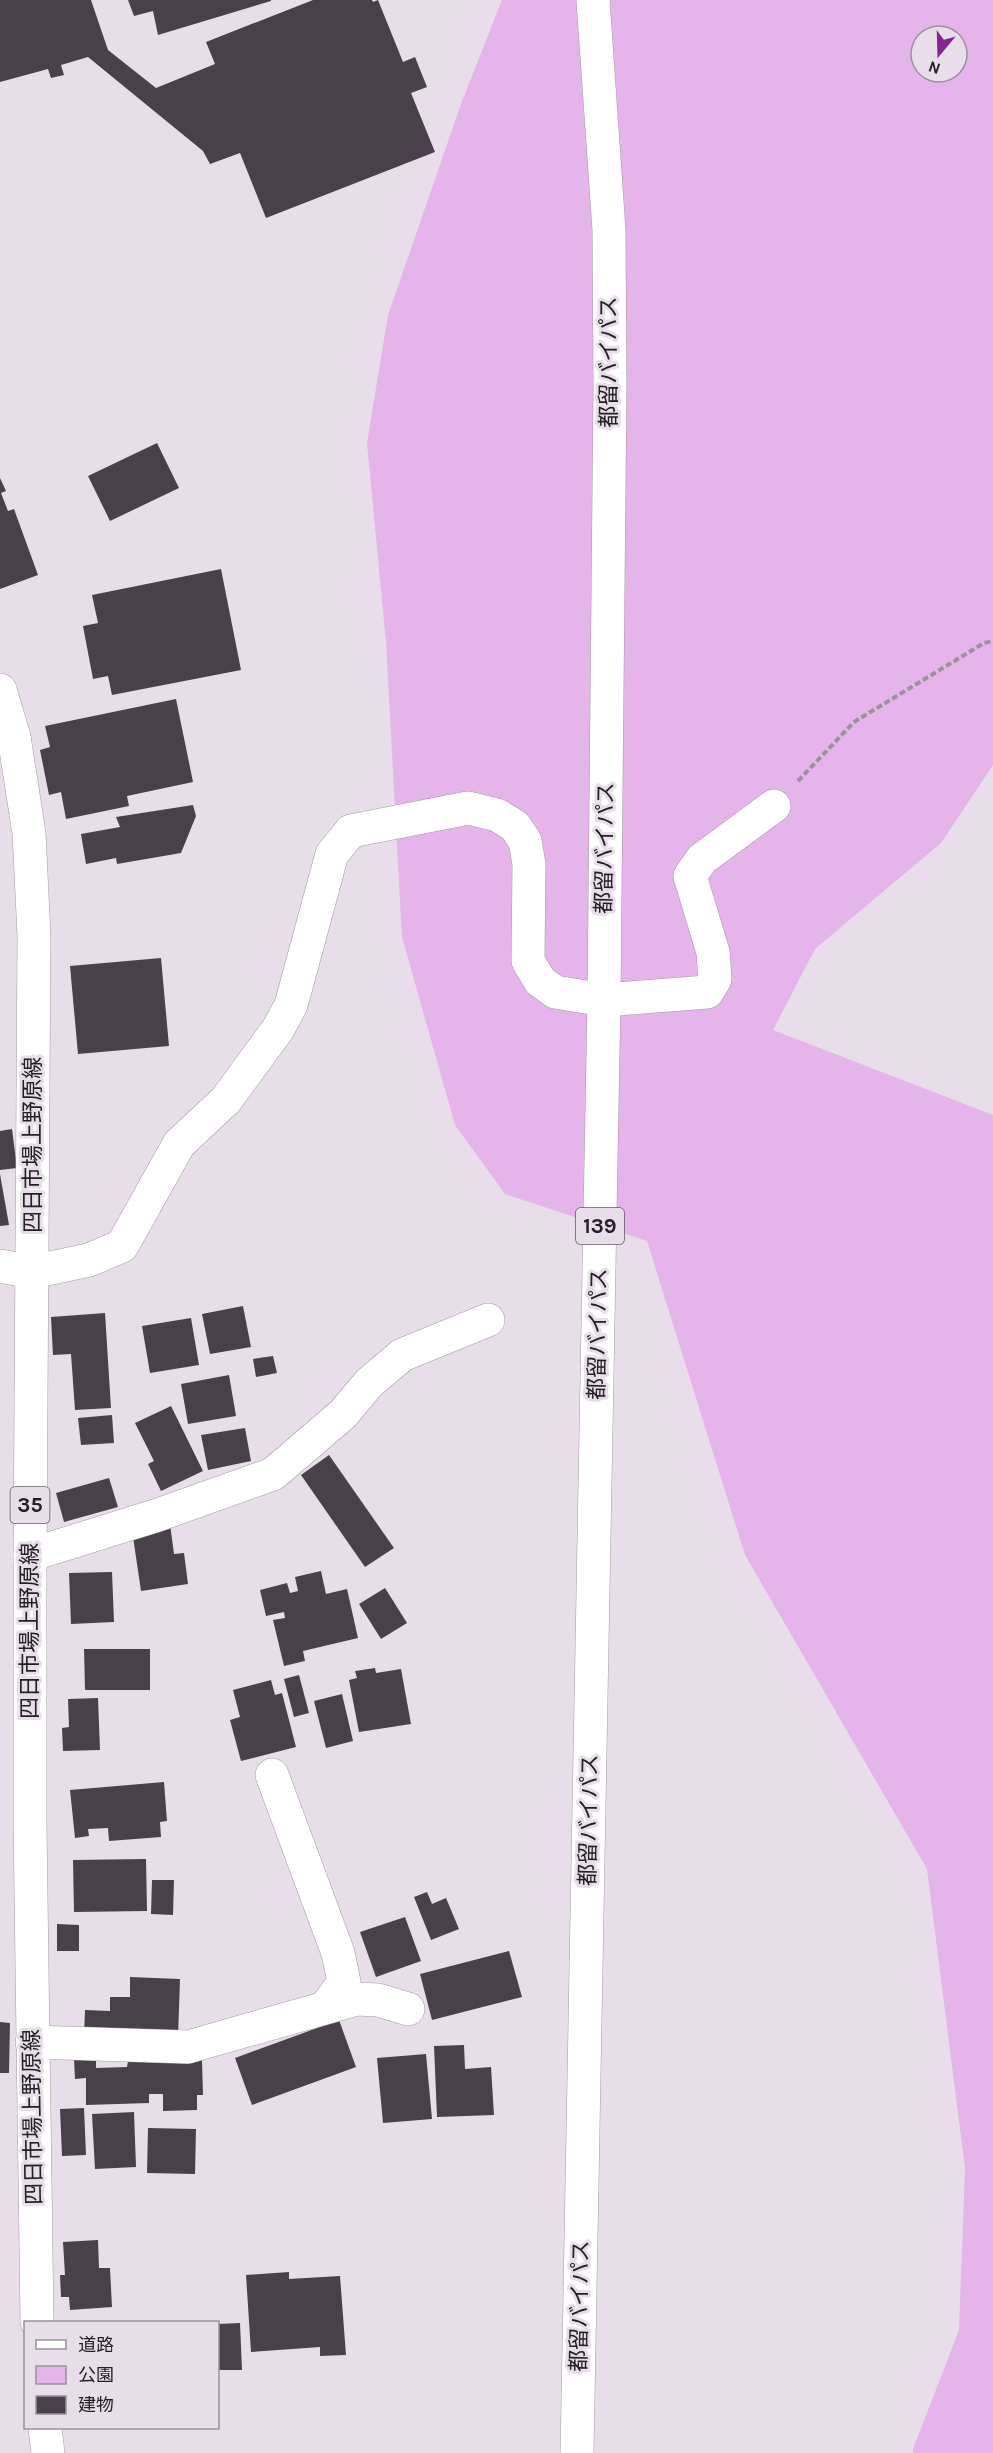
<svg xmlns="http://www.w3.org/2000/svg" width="993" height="2453" font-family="Karla,'Noto Sans JP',sans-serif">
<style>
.green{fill:#e4b4ea;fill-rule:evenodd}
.building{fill:#494149}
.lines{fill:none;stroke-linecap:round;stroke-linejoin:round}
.minor-casing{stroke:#a39aa4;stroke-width:34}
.primary-casing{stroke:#a39aa4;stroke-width:34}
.trunk-casing{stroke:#a39aa4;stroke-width:34}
.path{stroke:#9b939c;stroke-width:4;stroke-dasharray:6 3;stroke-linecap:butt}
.minor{stroke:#fff;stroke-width:33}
.primary{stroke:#fff;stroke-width:33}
.trunk{stroke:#fff;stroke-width:33}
.labels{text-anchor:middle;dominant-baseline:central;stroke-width:6;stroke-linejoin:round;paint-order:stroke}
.shield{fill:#e8dee9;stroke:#5e595f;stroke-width:1.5}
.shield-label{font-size:21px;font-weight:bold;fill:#232024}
.street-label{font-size:22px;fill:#232024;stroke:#e8dee9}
</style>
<rect width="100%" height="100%" fill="#e8dee9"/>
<!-- green -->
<path class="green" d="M502,0H993V765L941,843L815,949L773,1030L993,1115V2453H913V2449L959,2330L965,2168L927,1869L745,1555L647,1241L505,1194L455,1125L402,937L386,642L367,443L388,315L461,104ZM921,36H957V72H921Z"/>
<!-- building -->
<g class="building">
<polygon points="0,0 91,0 108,50 156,88 215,64 206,42 313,0 372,0 373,2 378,0 403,62 415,57 427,87 411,93 435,152 266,218 240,153 210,164 203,151 88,57 61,65 64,75 51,78 48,69 0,82"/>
<polygon points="128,0 271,0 271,1 158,35 153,11 134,16"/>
<polygon points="157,443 179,488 110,521 88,476"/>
<polygon points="0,478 6,491 1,493 8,511 14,509 38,575 0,589"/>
<polygon points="221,569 241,670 112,695 108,676 93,679 83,626 98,623 92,595"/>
<polygon points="176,699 193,782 127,796 129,806 66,819 61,792 49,795 40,750 50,747 45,726"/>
<polygon points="193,805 196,816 181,853 117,864 116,858 86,864 81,834 120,827 116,817"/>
<polygon points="161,958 169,1046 78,1054 70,966"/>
<polygon points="12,1129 17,1168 0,1170 0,1131"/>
<polygon points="0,1174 9,1225 0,1226"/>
<polygon points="243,1306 251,1347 210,1354 202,1314"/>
<polygon points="105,1313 111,1408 75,1410 71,1354 53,1355 51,1317"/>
<polygon points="191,1318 199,1365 150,1373 142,1326"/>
<polygon points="273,1356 277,1373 256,1377 253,1359"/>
<polygon points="229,1375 236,1416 188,1424 181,1384"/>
<polygon points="171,1406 203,1471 161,1491 148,1464 154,1461 135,1423"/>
<polygon points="112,1415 114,1443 81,1445 78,1418"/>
<polygon points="245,1428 251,1461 208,1470 201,1435"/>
<polygon points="329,1455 394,1548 365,1567 301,1475"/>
<polygon points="109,1478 118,1507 64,1522 56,1493"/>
<polygon points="170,1524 174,1554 184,1553 188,1584 141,1591 132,1530"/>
<polygon points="321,1571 326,1594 347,1589 358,1638 303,1651 305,1661 284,1666 273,1620 285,1618 284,1612 266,1616 260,1590 287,1583 290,1593 298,1591 295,1577"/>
<polygon points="112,1572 114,1622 71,1624 69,1573"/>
<polygon points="385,1588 407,1623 381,1639 359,1604"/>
<polygon points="84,1649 150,1649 150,1690 85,1690"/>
<polygon points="375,1668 376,1673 401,1669 411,1724 359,1732 349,1680 357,1678 355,1671"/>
<polygon points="299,1675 309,1713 294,1717 284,1679"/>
<polygon points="271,1680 275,1695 282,1693 296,1747 241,1761 230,1720 240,1717 233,1690"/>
<polygon points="342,1694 353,1741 326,1748 314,1701"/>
<polygon points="98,1698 100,1750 63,1751 62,1728 69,1727 68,1699"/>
<polygon points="164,1782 167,1821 160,1822 161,1837 109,1841 108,1828 88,1829 89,1836 75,1838 70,1790"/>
<polygon points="146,1859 147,1911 74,1912 73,1860"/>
<polygon points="152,1880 174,1880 173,1915 151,1914"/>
<polygon points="427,1892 432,1904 446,1898 459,1929 431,1940 414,1897"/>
<polygon points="405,1917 421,1961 376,1977 360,1932"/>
<polygon points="57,1924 79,1925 79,1951 57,1951"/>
<polygon points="509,1951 522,1997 432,2020 420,1974"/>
<polygon points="130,1977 180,1979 178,2038 84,2035 85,2010 110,2011 110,1997 130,1997"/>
<polygon points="339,2020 356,2067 252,2105 235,2058"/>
<polygon points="0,2022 10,2023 9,2073 0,2073"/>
<polygon points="464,2045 465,2069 491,2067 494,2115 437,2117 434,2046"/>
<polygon points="426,2054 432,2119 383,2123 377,2058"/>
<polygon points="74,2059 96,2059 96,2068 127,2067 128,2061 202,2060 203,2095 197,2095 197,2110 163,2111 163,2094 149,2094 149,2103 86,2105 86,2078 75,2079"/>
<polygon points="84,2108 86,2155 62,2156 60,2109"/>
<polygon points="134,2112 136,2167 95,2169 92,2114"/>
<polygon points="148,2128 196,2129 195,2174 147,2173"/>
<polygon points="98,2240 99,2268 110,2268 112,2307 70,2310 69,2297 61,2297 60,2275 65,2275 63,2242"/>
<polygon points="289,2272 289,2279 340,2276 346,2355 320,2356 320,2347 251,2352 246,2275"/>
<polygon points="240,2323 242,2370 218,2370 218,2324"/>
</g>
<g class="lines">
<defs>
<g id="minor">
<polyline points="0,1266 32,1272 89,1260 122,1246 179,1144 226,1100 278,1029 291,1005 332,854 351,831 468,808 497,815 515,826 525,841 529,864 528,961 540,981 555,992 604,1000 707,992 715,979 713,952 690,876 702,859 774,806"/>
<polyline points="30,1555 158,1515 273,1474 343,1414 369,1383 402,1355 488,1320"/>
<polyline points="272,1775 338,1953 344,1982 326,2007"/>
<polyline points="32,2042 188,2047 357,1999 378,2000 408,2009"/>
</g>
<g id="primary">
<polyline points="0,690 14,737 29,833 34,935 30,1555 30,1824 37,2322"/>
<polyline points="45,2428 48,2453"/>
</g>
<polyline id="trunk" points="577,2453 604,1000 610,387 609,230 593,0"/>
</defs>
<!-- minor casing -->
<use href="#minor" class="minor-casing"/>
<!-- primary casing -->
<use href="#primary" class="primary-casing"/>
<!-- trunk casing -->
<use href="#trunk" class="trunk-casing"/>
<!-- path -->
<polyline class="path" points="798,781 854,722 984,643 993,641"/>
<!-- minor -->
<use href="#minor" class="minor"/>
<!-- primary -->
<use href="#primary" class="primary"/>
<!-- trunk -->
<use href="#trunk" class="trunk"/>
</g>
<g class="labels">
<!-- shield labels -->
<g class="shield">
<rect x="576" y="1208" width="48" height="36" rx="4.5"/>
<rect x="10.5" y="1487" width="39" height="36" rx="4.5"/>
</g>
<g class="shield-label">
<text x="600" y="1226">139</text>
<text x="30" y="1505">35</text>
</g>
<!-- street labels -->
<g class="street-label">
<text transform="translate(609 362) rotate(-90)">都留バイパス</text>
<text transform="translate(605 848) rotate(-89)">都留バイパス</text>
<text transform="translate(33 1145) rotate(-90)">四日市場上野原線</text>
<text transform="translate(598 1334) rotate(-89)">都留バイパス</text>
<text transform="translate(30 1631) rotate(-90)">四日市場上野原線</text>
<text transform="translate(589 1820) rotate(-89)">都留バイパス</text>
<text transform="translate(33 2117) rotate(-91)">四日市場上野原線</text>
<text transform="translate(580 2306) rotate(-89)">都留バイパス</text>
</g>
</g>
<!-- legend -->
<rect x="24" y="2321" width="195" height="108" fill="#e8dee9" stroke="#99929a" stroke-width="1.5"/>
<rect x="36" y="2340" width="30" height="9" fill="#ffffff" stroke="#99929a" stroke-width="1.5"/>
<text x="78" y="2351" font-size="18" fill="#232024">道路</text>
<rect x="36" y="2366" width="30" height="18" fill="#e4b4ea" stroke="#99929a" stroke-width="1.5"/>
<text x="78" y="2381" font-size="18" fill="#232024">公園</text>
<rect x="36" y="2396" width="30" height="18" fill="#494149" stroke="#99929a" stroke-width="1.5"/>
<text x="78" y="2411" font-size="18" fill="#232024">建物</text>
<!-- north arrow -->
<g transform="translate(939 54) rotate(199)"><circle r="28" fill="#e8dee9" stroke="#99929a" stroke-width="1.5"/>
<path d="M0-4.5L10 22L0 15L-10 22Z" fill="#842690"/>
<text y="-9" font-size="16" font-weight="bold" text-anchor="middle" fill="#232024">N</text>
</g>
</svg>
